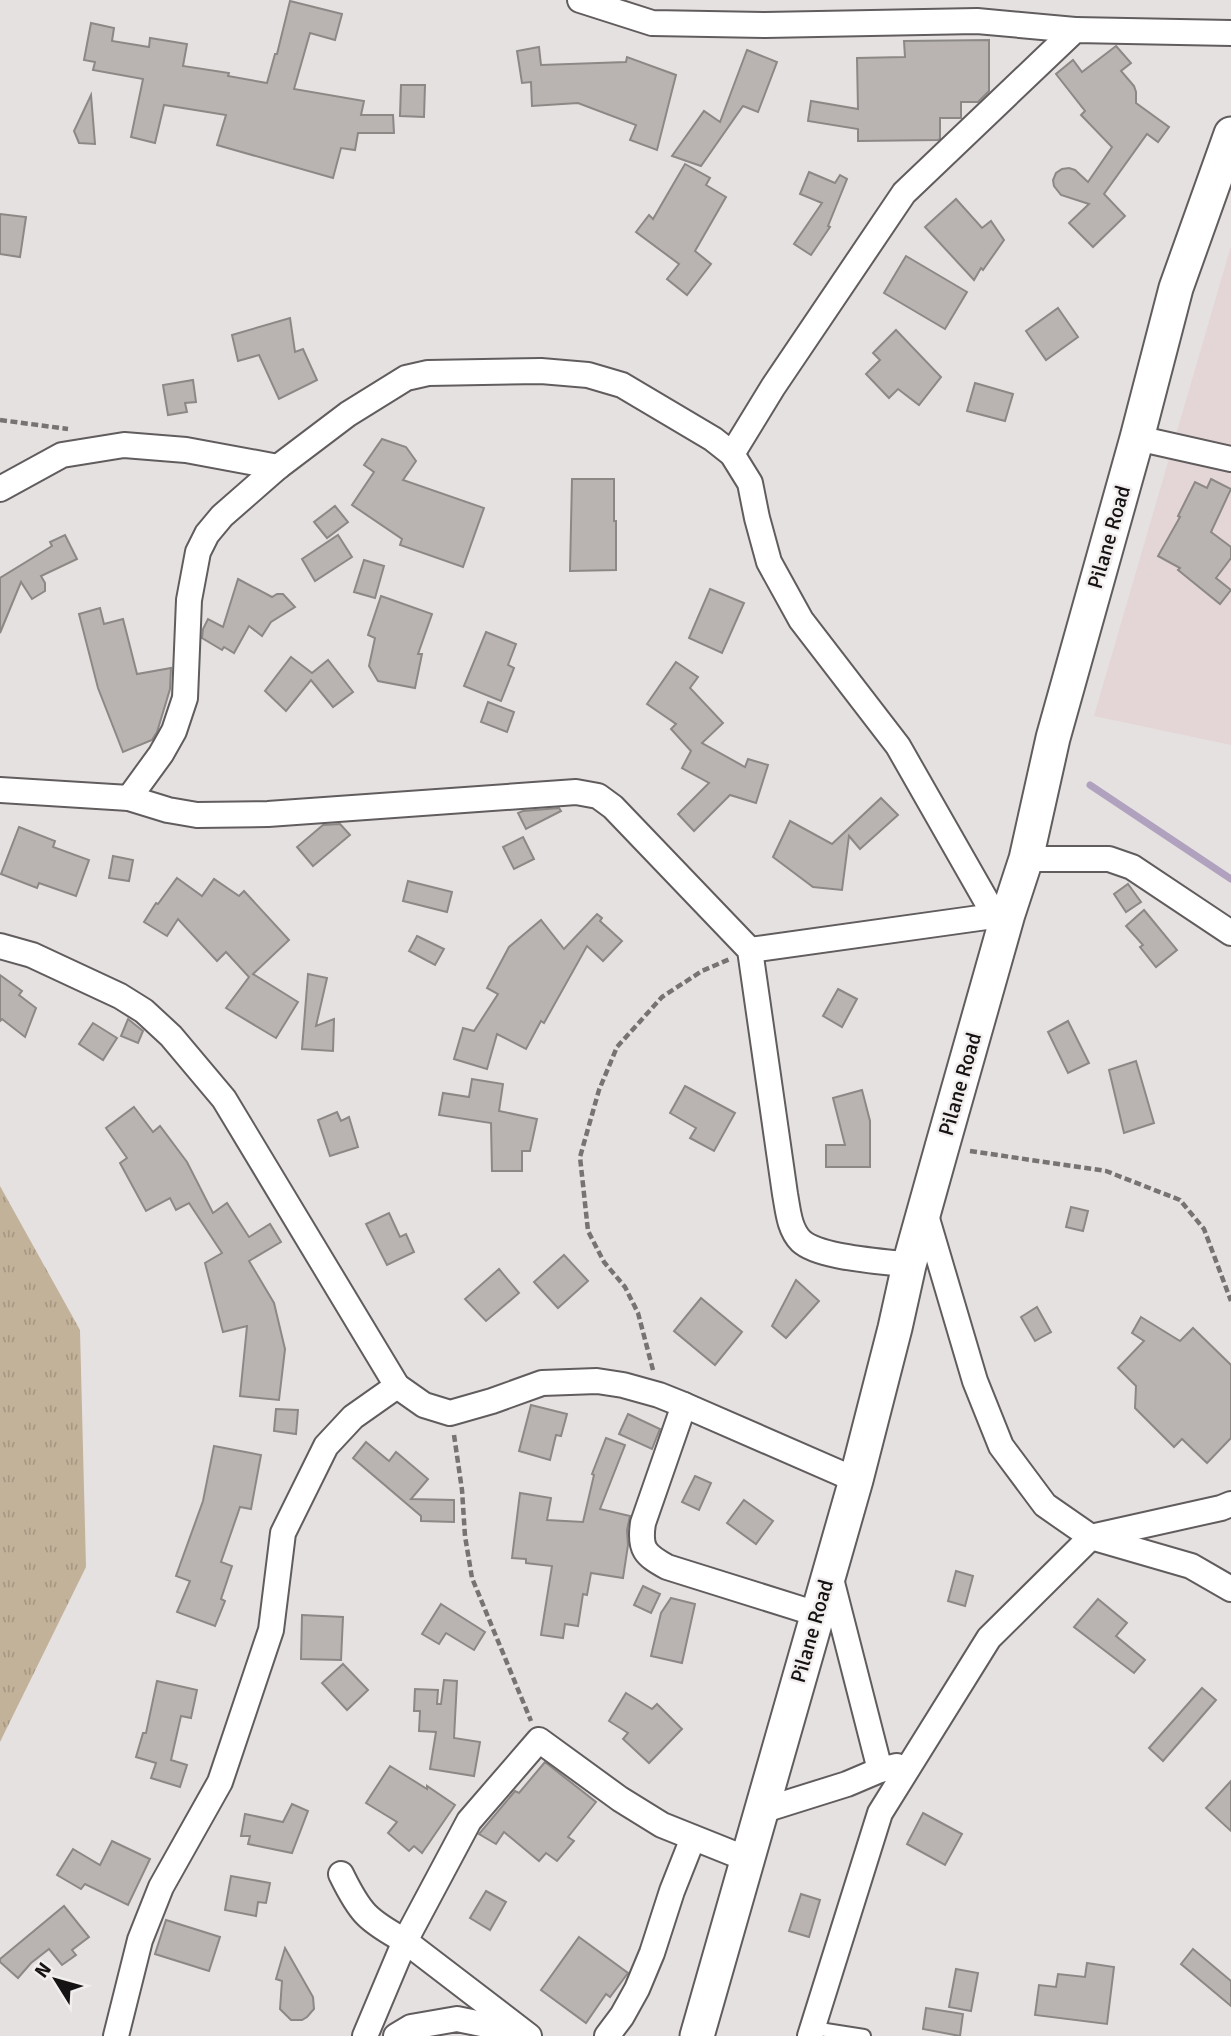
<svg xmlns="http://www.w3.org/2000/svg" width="1231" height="2036" font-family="Signika,sans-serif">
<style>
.built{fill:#e4d5d6}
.grass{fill:url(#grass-tufts)}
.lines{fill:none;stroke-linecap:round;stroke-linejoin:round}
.stream{stroke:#b0a2be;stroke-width:7}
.building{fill:#b9b4b2;stroke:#8c8886;stroke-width:2}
.service-casing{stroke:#615c5d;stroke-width:16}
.minor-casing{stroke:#615c5d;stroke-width:28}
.secondary-casing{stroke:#615c5d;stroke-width:37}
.path{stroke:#777373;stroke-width:4.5;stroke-dasharray:7 3.5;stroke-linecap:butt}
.service{stroke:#fff;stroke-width:12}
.minor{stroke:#fff;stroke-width:24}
.secondary{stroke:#fff;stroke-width:33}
.labels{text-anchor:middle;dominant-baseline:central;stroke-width:5;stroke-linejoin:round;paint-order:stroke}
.street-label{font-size:21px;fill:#151313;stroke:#f3eeee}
</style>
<defs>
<pattern id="grass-tufts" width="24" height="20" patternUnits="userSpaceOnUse" patternTransform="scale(1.75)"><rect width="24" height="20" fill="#c3b29a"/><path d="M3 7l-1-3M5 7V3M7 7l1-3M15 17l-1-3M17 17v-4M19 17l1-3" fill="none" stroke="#a79884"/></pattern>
</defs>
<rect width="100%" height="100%" fill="#e6e1e1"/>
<!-- built -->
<polygon class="built" points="1231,246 1231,745 1094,716"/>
<!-- grass -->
<polygon class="grass" points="0,1186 80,1330 86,1567 0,1742"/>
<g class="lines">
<!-- stream -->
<polyline class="stream" points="1090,785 1231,879"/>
</g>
<!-- building -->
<g class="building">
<polygon points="290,1 342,14 335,40 310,33 294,89 364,101 361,115 393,115 394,133 358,133 355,150 341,148 333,178 217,145 226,115 164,105 155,143 131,137 143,79 93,70 95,62 84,60 91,23 114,28 112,41 149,47 150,38 187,44 183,66 229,73 228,76 267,83 275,54 277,54"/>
<polygon points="989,40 989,91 978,102 961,102 961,118 940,118 940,139 938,140 858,141 858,129 808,121 811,101 858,109 857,58 905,57 904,41"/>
<polygon points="1116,46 1131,63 1121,71 1134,86 1136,92 1136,103 1169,127 1158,142 1147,134 1104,194 1125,216 1093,247 1069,223 1089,204 1061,195 1054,186 1053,180 1056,173 1062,169 1069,168 1075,170 1088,182 1112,147 1081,115 1085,111 1056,74 1073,60 1082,72"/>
<polygon points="539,47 541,65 626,62 627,57 676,75 657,150 630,140 636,125 578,103 532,106 531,82 522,83 517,51"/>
<polygon points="747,50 777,62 758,112 743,106 701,166 672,156 704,111 720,122"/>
<polygon points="401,85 425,85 424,117 400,116"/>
<polygon points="91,95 95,144 79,143 74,131"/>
<polygon points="685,164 710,178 706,185 726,197 695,251 711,264 687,295 667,279 679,264 636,232 649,215 653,219"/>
<polygon points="809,172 835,183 840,175 847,179 828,226 830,227 811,255 794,244 822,203 800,194"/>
<polygon points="956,199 982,228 991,221 1004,240 983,270 981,268 974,280 925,227"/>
<polygon points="0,214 26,217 20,257 0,254"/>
<polygon points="906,256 967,292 945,329 884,293"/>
<polygon points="1058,308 1078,337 1046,360 1026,331"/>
<polygon points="290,318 295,352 303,349 317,380 279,399 259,355 238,361 232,335"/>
<polygon points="896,330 941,377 919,405 898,389 889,398 866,374 880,360 873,353"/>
<polygon points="193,380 196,402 185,403 187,412 168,415 163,385"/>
<polygon points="975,383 1013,394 1005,421 967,411"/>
<polygon points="382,439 406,447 416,461 403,480 484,508 463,567 400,545 402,539 352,505 374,472 364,465"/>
<polygon points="572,479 614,479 614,521 616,521 616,570 570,571"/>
<polygon points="1211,479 1231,489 1211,532 1231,547 1231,558 1216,578 1231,590 1220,604 1178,570 1180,568 1158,556 1180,517 1178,516 1195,482 1207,488"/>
<polygon points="335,506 348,522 327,538 314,522"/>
<polygon points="65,535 77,559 41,576 45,583 45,591 32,599 21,582 0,633 0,578 52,546 50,542"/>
<polygon points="338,535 352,557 315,581 302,559"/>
<polygon points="364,560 384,566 375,598 354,592"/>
<polygon points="238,579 272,597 277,594 283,594 295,607 271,622 262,636 249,626 234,653 224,647 222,650 202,638 203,629 208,619 223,627"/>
<polygon points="710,589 744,603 722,653 689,638"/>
<polygon points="381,596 432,614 418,654 422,654 415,688 378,681 369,666 375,638 368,635"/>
<polygon points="100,608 104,624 123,619 137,674 171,668 170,689 157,732 152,740 123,752 98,688 79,614"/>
<polygon points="486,632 516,644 508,665 514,668 501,701 464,686"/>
<polygon points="291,657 312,673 328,660 353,692 333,707 311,680 286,711 265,691"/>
<polygon points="676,662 698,677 690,688 723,723 702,743 745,767 748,759 768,765 756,803 730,795 694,831 678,814 709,783 682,768 691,751 671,729 676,724 647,704"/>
<polygon points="488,702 514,712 507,732 481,722"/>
<polygon points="881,798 898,815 860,849 849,836 842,890 813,887 773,857 790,821 832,844"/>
<polygon points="559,808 561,811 526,829 518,813 523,811"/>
<polygon points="340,824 350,835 313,866 297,847 323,825"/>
<polygon points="19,827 55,841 53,847 89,860 76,896 39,883 37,888 1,874"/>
<polygon points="523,837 534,859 514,869 503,847"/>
<polygon points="113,856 133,860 129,881 109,878"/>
<polygon points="177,878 202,896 214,879 239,896 244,891 289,940 253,974 298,1002 276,1038 226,1008 249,977 226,952 217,961 178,919 167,936 144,922 156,903 158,904"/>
<polygon points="408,881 452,892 447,912 403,901"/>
<polygon points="1128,884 1141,902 1126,912 1114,894"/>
<polygon points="1144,910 1177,950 1156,967 1140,947 1143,945 1126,926"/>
<polygon points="597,914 602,918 600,921 622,941 603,961 587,946 544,1023 541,1021 526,1049 497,1034 487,1069 454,1059 463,1028 474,1031 498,994 487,988 509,947 541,920 564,949"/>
<polygon points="417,936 444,949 435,965 409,951"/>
<polygon points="308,974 327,978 316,1026 334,1019 333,1051 302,1049"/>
<polygon points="0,975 22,991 19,995 36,1008 25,1037 2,1019 0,1021"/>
<polygon points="838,989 857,999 842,1027 823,1016"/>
<polygon points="128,1019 143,1031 138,1043 121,1036"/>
<polygon points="1068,1021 1089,1063 1068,1073 1048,1032"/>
<polygon points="93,1023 117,1038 103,1060 79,1044"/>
<polygon points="1136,1061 1154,1123 1124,1133 1109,1070"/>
<polygon points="472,1079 503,1084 499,1111 537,1119 530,1151 522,1151 522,1171 492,1171 491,1123 439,1115 443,1093 469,1097"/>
<polygon points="685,1086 735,1113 714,1151 690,1138 696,1128 670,1113"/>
<polygon points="862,1090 870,1121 870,1167 826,1167 826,1145 845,1145 833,1098"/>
<polygon points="134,1107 153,1132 160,1126 187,1162 213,1213 227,1203 249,1237 270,1224 281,1242 249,1261 274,1303 285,1349 279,1400 240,1396 247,1326 223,1332 205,1263 222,1253 189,1203 176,1210 170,1198 146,1211 120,1163 127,1158 106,1128"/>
<polygon points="337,1112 341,1121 349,1117 358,1147 330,1156 318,1120"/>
<polygon points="1071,1207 1088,1211 1083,1231 1066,1227"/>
<polygon points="389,1213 400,1237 406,1234 414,1252 387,1265 366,1224"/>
<polygon points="564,1255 588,1281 558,1308 534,1282"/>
<polygon points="499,1269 519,1293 486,1321 465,1299"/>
<polygon points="796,1280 819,1301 786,1338 772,1326"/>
<polygon points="701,1298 742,1332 715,1365 674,1331"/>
<polygon points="1037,1307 1051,1332 1035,1341 1021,1317"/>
<polygon points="1141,1317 1180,1341 1193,1328 1231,1365 1231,1438 1207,1463 1182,1439 1174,1447 1135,1408 1136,1386 1118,1368 1144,1341 1132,1333"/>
<polygon points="531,1405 567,1414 561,1436 556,1435 550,1460 519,1451"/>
<polygon points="276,1409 298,1410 296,1434 274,1431"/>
<polygon points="628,1414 660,1429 652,1449 619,1434"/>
<polygon points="606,1438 625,1445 600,1509 630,1516 627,1530 628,1545 623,1578 591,1573 587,1595 583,1594 578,1626 565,1624 563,1638 541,1635 552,1566 526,1563 526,1559 512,1558 520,1493 551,1498 547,1520 583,1522 594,1475 592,1474"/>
<polygon points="366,1442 389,1461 396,1452 428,1479 411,1499 454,1500 454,1522 421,1521 421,1516 353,1458"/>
<polygon points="214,1446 261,1455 251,1509 240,1507 221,1562 232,1566 221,1599 225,1601 215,1626 177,1612 190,1581 176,1576 203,1501"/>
<polygon points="695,1476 711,1483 699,1510 682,1502"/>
<polygon points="744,1500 773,1521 756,1544 727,1523"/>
<polygon points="956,1571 973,1576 965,1606 948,1601"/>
<polygon points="643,1586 660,1594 651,1613 634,1605"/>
<polygon points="671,1598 695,1604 682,1663 651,1656 661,1613"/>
<polygon points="1098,1599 1127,1623 1116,1636 1145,1660 1134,1673 1074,1627"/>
<polygon points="441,1604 485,1632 474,1650 446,1633 439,1644 422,1634"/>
<polygon points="302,1615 343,1617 341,1660 301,1659"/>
<polygon points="343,1664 368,1690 347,1710 322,1683"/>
<polygon points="444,1680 457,1681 454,1738 480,1742 474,1776 430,1769 436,1732 419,1731 420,1711 414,1711 415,1689 438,1690 437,1704 441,1704"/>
<polygon points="157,1681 197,1690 191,1718 181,1716 171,1760 187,1765 180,1787 151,1778 156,1763 136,1757 143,1733 146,1733"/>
<polygon points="1202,1688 1216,1700 1163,1761 1149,1748"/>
<polygon points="626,1693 652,1709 657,1704 682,1729 649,1763 623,1739 628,1733 609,1721"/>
<polygon points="545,1762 596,1802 568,1837 574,1841 557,1861 546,1853 539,1861 504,1832 496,1844 479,1834 515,1791 519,1793"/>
<polygon points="390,1766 427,1789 427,1786 455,1805 422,1853 414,1846 409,1851 388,1833 397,1822 366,1803"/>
<polygon points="1231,1781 1231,1831 1206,1808"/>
<polygon points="292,1804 308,1811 292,1853 248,1844 250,1836 241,1836 245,1814 283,1822"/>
<polygon points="923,1813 962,1834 945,1865 907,1844"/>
<polygon points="112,1841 150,1859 128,1905 85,1884 81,1889 57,1875 73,1849 100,1865"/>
<polygon points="231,1876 270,1883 266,1903 258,1902 256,1916 225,1910"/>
<polygon points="486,1891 506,1902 490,1930 470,1918"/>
<polygon points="801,1894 820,1900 809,1937 789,1931"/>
<polygon points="64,1906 89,1937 72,1950 76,1955 62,1965 49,1949 31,1963 18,1978 0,1962 0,1959"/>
<polygon points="166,1920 220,1937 209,1971 155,1954"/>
<polygon points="579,1937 628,1973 610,1997 606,1994 586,2023 541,1990"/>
<polygon points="285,1948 313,1997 314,2009 307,2017 302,2020 291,2020 280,2009 282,1981 276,1979"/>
<polygon points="1193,1949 1231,1981 1231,2006 1181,1964"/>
<polygon points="1087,1963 1114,1967 1107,2024 1035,2015 1039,1985 1056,1987 1058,1974 1085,1977"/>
<polygon points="956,1969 978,1973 971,2011 949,2007"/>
<polygon points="926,2008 963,2014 960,2036 923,2029"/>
</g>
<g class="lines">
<defs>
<polyline id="service" points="813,2028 864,2036"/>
<g id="minor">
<polyline points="580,0 652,23 765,25 977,21 1075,30"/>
<polyline points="1137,438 1231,459"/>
<polyline points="732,454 773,387 904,193 1075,30 1231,33"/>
<polyline points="0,489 62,455 124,445 186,450 278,467"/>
<path d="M0,790L129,798L168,810L197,815L268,814L576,792L598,796L613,807L750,950L785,1194C788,1210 789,1229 801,1241C819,1258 883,1261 909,1265"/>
<polyline points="129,798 161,754 174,731 185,698 189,600 198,552 207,534 222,516 278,467 348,414 406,378 428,373 541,371 588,375 622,385 713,439 732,454 750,483 757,518 769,562 801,620 898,746 995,916"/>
<polyline points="1026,859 1109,859 1132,867 1231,933"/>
<polyline points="0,946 32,955 120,996 144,1011 171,1036 224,1099 397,1386 424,1405 450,1413 492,1401 542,1383 597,1381 623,1385 659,1395 684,1405 856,1480"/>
<polyline points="750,950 1008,914"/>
<polyline points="925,1212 975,1381 1001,1446 1045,1505 1091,1537 1191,1566 1231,1589"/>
<path d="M684,1405L643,1523C639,1549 645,1555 667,1567L817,1614"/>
<polyline points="829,1571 880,1770"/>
<polyline points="761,1811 847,1784 880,1770 897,1766"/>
<path d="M341,1874C360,1913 367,1920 405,1941L529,2036"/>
<polyline points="116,2036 140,1940 161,1887 220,1782 271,1630 283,1533 326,1446 353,1417 397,1386"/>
<polyline points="365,2036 405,1941 469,1821 539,1740 620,1799 662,1825 747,1859"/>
<polyline points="396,2036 411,2027 457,2019 521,2032"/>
<polyline points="607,2036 622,2016 637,1989 652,1953 672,1891 693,1838"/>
<polyline points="810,2036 880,1813 989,1638 1091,1537 1221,1508 1231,1504"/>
</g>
<polyline id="secondary" points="697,2036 856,1480 895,1328 909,1265 942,1147 1008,914 1026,859 1053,738 1137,438 1176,288 1231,134"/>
</defs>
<!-- service casing -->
<use href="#service" class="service-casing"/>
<!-- minor casing -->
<use href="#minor" class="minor-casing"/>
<!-- secondary casing -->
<use href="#secondary" class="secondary-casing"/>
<!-- path -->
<g class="path">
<polyline points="0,420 68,429"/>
<polyline points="970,1151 1106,1171 1180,1200 1204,1229 1231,1301"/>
<polyline points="653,1370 638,1313 625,1287 604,1262 588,1231 580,1157 599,1090 617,1047 662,997 702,971 730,959"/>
<polyline points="454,1435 462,1490 465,1536 472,1578 531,1721"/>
</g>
<!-- service -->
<use href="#service" class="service"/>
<!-- minor -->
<use href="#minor" class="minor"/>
<!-- secondary -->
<use href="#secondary" class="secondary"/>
</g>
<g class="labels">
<!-- street labels -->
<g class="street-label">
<text transform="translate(1109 537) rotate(-74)">Pilane Road</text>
<text transform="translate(960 1084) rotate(-74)">Pilane Road</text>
<text transform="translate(812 1631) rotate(-74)">Pilane Road</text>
</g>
</g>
<!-- north arrow -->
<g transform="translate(56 1980) rotate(307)" stroke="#f3eeee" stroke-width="5" paint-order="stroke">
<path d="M0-5L12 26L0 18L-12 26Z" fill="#151313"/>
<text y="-10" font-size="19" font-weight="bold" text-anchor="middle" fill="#151313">N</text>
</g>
</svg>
